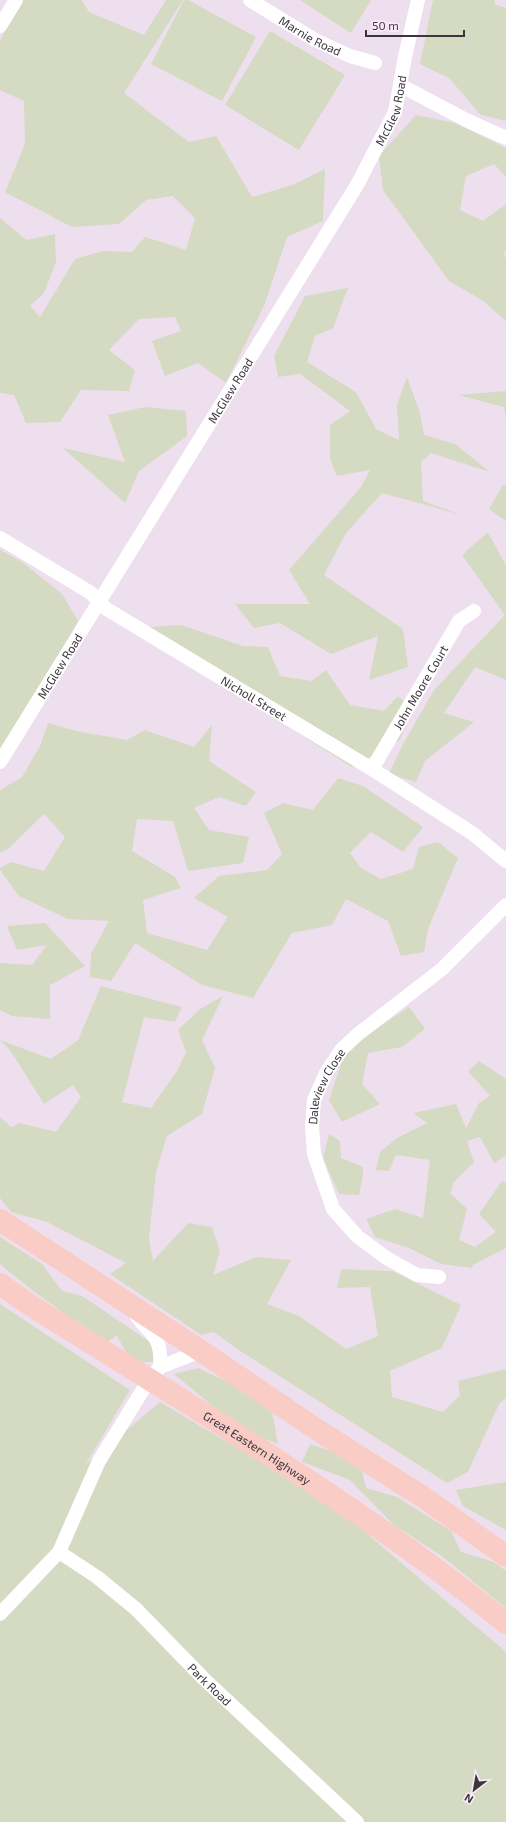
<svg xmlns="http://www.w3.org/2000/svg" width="506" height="1822" font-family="'Exo 2',sans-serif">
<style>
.green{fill:#d5dac2}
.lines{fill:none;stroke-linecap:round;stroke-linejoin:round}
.minor{stroke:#fff;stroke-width:14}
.trunk{stroke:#faccc6;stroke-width:22}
.labels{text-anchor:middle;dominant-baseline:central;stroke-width:3.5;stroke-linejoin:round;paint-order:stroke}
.street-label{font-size:12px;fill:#3c363c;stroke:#fbecfb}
</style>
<rect width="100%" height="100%" fill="#eedfee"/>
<!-- green -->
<g class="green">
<polygon points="17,0 82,0 89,12 144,35 166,0 183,0 124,93 189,142 216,136 252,197 295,184 325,169 323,221 287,237 264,306 226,383 198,363 165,376 152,341 181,331 175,317 139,319 109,350 135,370 129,391 81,390 60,422 26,423 14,395 0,393 0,218 26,240 55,234 56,262 44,293 30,306 40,317 75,259 103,251 132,252 145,237 186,250 195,218 173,196 146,200 119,224 72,227 5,192 25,144 24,101 0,90 0,42"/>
<polygon points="184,0 188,0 256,37 222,101 151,64"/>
<polygon points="300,0 371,0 351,33"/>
<polygon points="433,0 495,0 494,4 506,8 506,121 481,115 449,78 420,64"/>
<polygon points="270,31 345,75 299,150 225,105"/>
<polygon points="416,115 455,123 506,148 506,177 494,164 466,176 460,210 483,221 506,204 506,251 504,252 506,260 506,321 482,300 449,281 383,190 379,156"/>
<polygon points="348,288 333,328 315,336 307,362 356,392 376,429 399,440 397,405 407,377 420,413 424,435 455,444 490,472 431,453 421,462 423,501 462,515 382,493 346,533 324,575 403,629 408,667 369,680 378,636 331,654 280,623 254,628 235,604 310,604 289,570 361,487 370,470 337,476 330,459 330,425 350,411 300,374 278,377 274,356 305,296"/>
<polygon points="506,391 506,419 504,407 458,395"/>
<polygon points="145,407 186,411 187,436 139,471 125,503 63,448 125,462 108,415"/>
<polygon points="503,485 506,485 506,521 489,509"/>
<polygon points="488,532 506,566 506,680 475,667 444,713 474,722 425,761 416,782 389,774 402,746 434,690 505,615 462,555"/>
<polygon points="0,550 22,562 62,594 78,621 52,668 0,755"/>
<polygon points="181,625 243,646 268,647 280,676 312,681 326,670 350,705 384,711 398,696 411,708 400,740 352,767 303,736 251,697 133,628"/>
<polygon points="48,723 76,731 127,740 145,730 194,747 212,725 209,761 256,792 246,806 219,797 194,808 209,830 249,837 243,863 188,871 173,821 137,819 132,851 175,877 181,888 143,900 147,933 207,950 228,917 194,898 219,876 267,870 282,854 264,813 283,803 313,810 338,778 363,786 423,827 403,852 371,832 350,853 361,868 381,879 413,869 419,847 438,842 458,858 428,929 424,952 401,956 388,921 346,899 332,925 292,933 253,998 202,985 135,943 111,981 90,977 91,954 109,921 68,919 19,896 0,870 0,868 11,862 44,871 65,837 44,814 8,849 0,853 0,790 22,777 40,746"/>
<polygon points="45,923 85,966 50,985 50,1019 12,1016 0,1010 0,963 32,965 47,945 17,950 7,926"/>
<polygon points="101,986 182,1007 175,1022 144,1017 122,1102 151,1108 177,1071 186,1052 178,1030 200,1009 223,996 202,1040 215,1068 202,1114 167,1136 156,1172 149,1239 153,1261 188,1223 212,1227 220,1251 213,1275 256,1257 291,1260 267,1304 299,1316 346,1349 378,1336 370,1287 337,1288 341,1269 392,1271 461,1305 442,1348 390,1371 392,1397 443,1412 460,1395 458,1381 506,1369 506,1398 499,1404 468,1472 447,1483 237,1349 214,1332 201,1335 110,1274 126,1263 47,1222 11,1212 0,1198 0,1117 11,1127 20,1123 56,1132 81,1097 73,1085 44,1104 10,1050 0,1040 51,1059 78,1040"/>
<polygon points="409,1007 425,1029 402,1047 368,1053 362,1084 380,1104 342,1122 329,1100 346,1049"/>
<polygon points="479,1061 506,1079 506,1155 494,1163 480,1137 467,1141 474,1162 454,1182 450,1193 467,1209 459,1240 475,1247 496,1232 479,1214 502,1181 506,1183 506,1248 473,1265 472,1268 441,1264 409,1248 375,1237 366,1219 395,1209 423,1218 430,1160 396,1155 389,1171 376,1170 380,1152 397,1138 427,1123 413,1113 456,1104 466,1128 479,1103 490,1096 468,1071"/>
<polygon points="329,1134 340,1141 341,1158 363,1167 363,1175 359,1195 339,1194 323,1158"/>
<path d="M0,1237L42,1264L62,1291L82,1296L159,1348L153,1362C130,1363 126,1354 117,1335L107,1342C70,1318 34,1293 0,1264Z"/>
<polygon points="0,1304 130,1390 86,1464 160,1402 331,1503 506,1652 506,1822 0,1822"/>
<polygon points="198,1368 226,1381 271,1406 278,1444 247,1432 227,1418 174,1374"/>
<polygon points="310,1444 337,1453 362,1471 366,1488 397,1497 451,1531 461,1552 494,1562 506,1571 506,1608 439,1554 395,1526 350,1480 302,1462"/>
<polygon points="506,1482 506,1530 463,1506 456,1490"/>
</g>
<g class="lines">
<!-- minor -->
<g class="minor">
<path id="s1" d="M250,0L315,40L350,56L375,63"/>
<polyline points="0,26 16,0"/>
<polyline points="400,85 466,120 506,138"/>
<path id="s2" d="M0,538L91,593L105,608L372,769L472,833L506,861"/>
<path id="s3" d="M0,762L357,185L395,112L405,57L418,0"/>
<path id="s4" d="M372,769L459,621L474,611"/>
<path id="s5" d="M439,1277L417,1275L385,1257L357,1236L333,1209L314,1154L312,1126L314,1100L326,1073L342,1049L357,1035L442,969L506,905"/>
<path d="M136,1315C152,1338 162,1335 160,1367"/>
<polyline points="59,1552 99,1461 149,1380 160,1367 201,1351"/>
<path id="s6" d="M0,1614L59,1552L97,1577L136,1609L203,1678L357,1822"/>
</g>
<!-- trunk -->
<g class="trunk">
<polyline points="0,1220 201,1351 319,1431 423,1497 506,1556"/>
<path id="s7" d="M0,1284L30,1305C192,1407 357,1503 506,1623"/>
</g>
</g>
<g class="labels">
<!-- street labels -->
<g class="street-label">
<text stroke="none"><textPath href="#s1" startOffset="70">Marnie Road</textPath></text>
<text stroke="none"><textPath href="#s3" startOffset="761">McGlew Road</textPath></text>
<text stroke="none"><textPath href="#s3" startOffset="437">McGlew Road</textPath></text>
<text stroke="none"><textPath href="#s3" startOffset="113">McGlew Road</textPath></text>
<text stroke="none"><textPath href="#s4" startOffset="95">John Moore Court</textPath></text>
<text stroke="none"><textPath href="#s2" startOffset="301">Nicholl Street</textPath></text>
<text stroke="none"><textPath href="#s5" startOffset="259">Daleview Close</textPath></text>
<text stroke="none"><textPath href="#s7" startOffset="305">Great Eastern Highway</textPath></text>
<text stroke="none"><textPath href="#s6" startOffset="287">Park Road</textPath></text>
</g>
</g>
<!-- north arrow -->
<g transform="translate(474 1790) rotate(211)" stroke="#fbecfb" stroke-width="3" paint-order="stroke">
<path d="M0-3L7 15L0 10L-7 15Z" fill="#3c363c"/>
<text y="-6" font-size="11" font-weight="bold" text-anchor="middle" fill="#3c363c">N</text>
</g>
<!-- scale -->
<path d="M366 30v6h98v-6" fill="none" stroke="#3c363c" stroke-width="2"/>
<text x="372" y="30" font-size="12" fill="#3c363c" stroke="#fbecfb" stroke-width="3" paint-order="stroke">50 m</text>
</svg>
